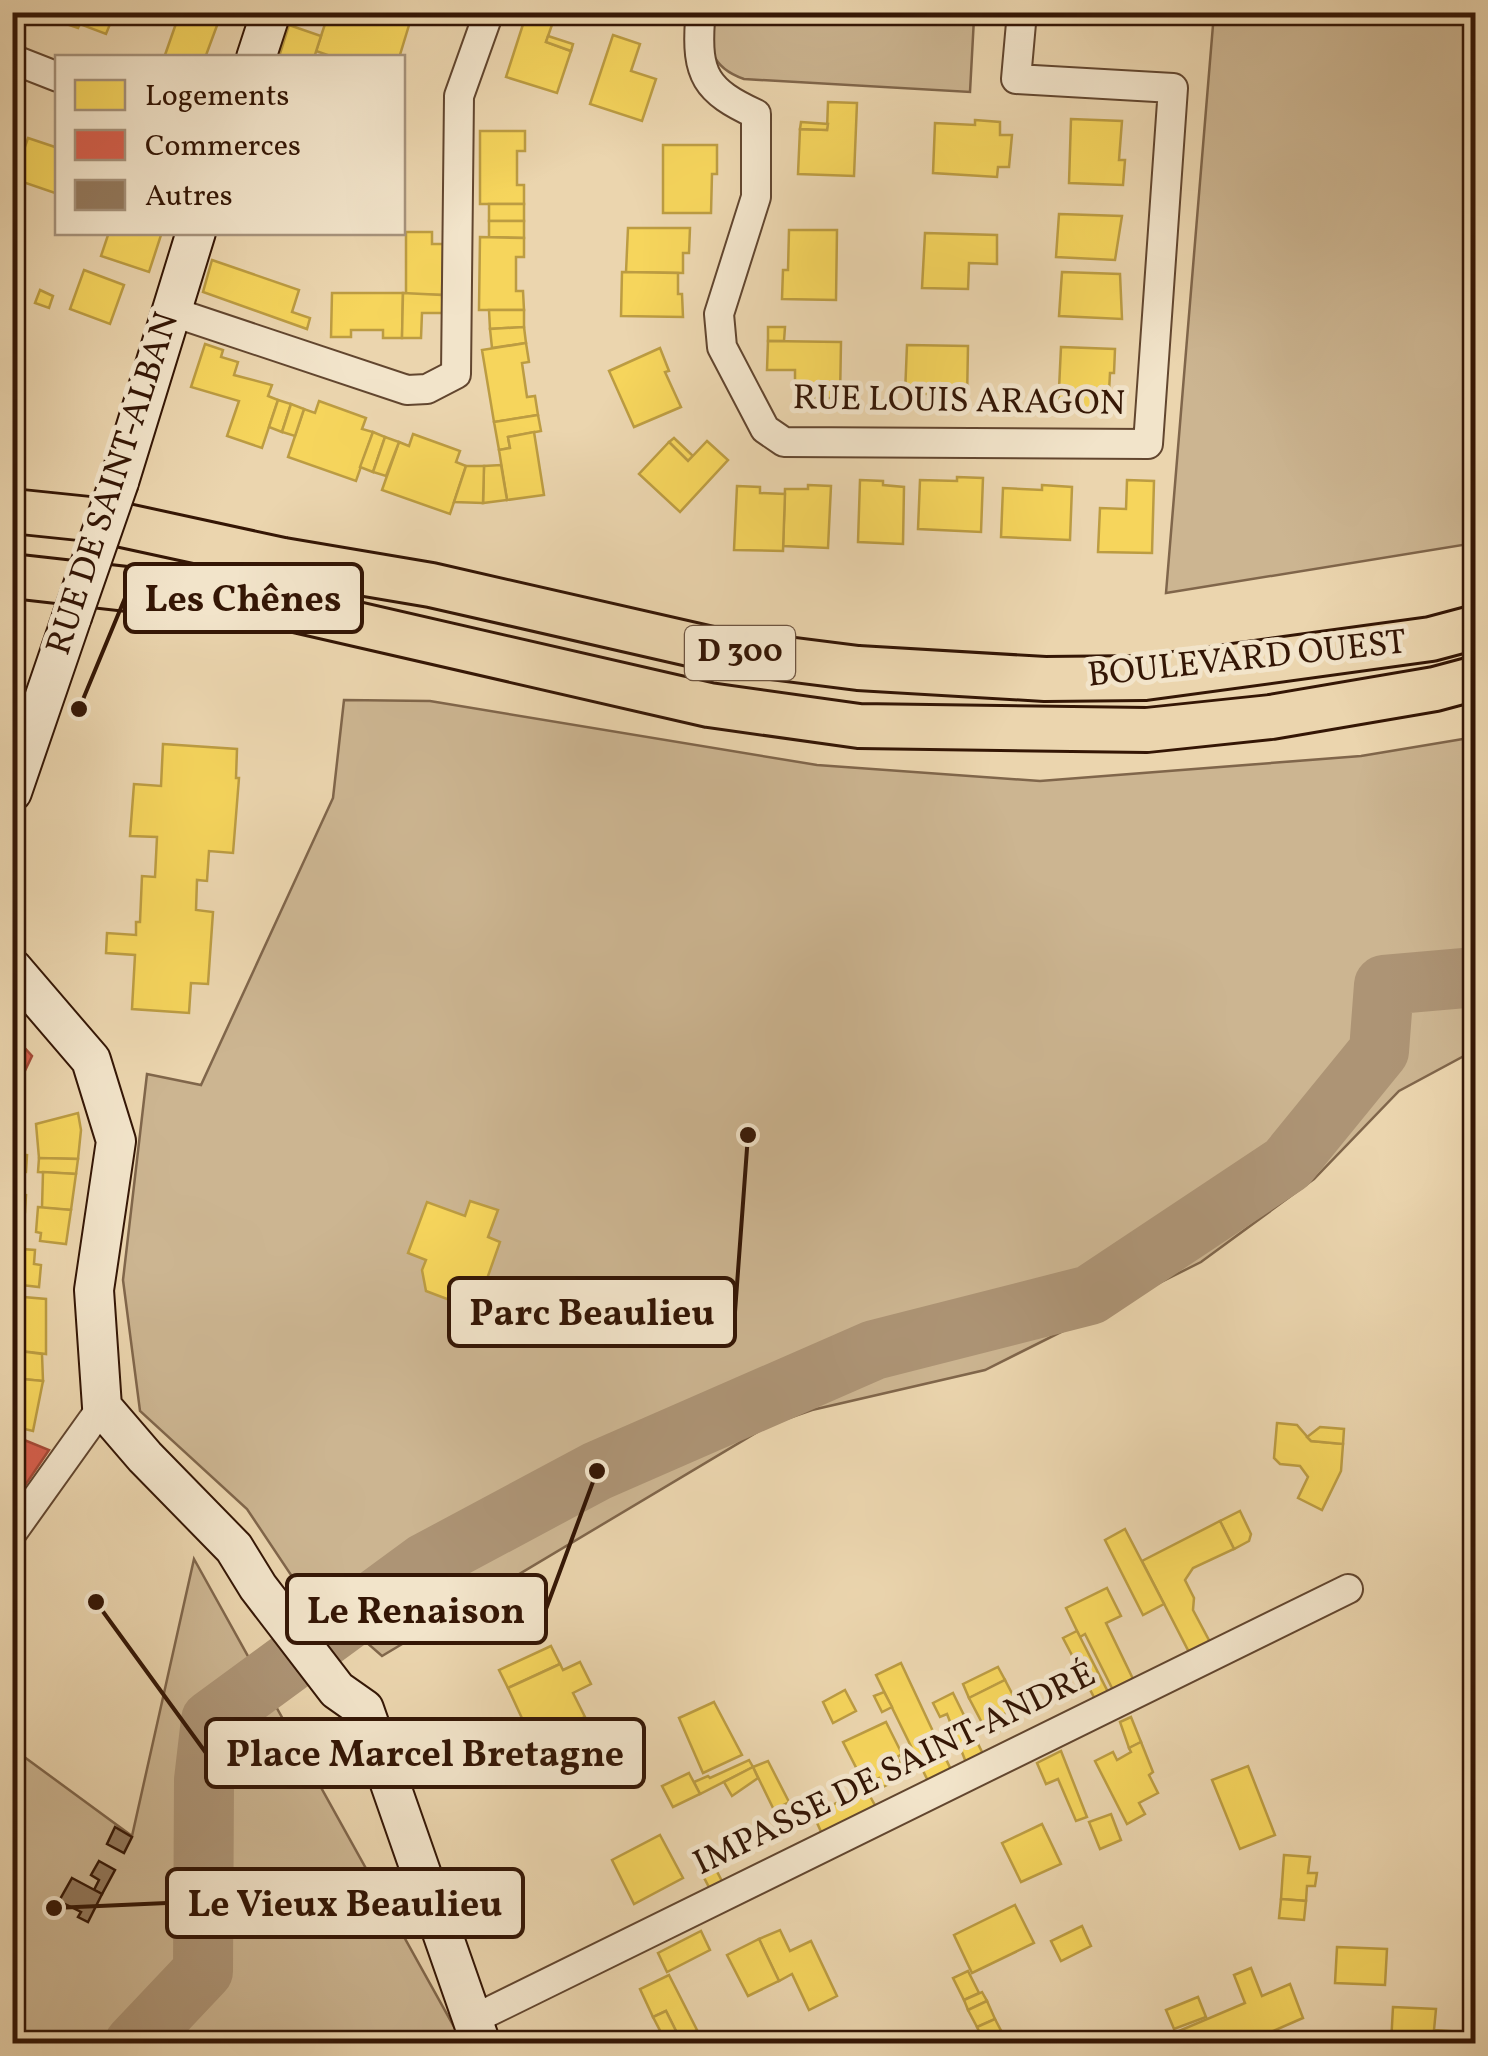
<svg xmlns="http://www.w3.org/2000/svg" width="1488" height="2056" font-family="Vollkorn,serif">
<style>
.green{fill:#ccb591;stroke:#80664b;stroke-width:2.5}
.homes{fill:#f6d55c;stroke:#bc9c42;stroke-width:2.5}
.shops{fill:#d6604d;stroke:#a54a37;stroke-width:2.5}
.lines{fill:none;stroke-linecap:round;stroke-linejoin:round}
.river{stroke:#ad9475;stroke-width:60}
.building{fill:#93795d;stroke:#341605;stroke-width:2.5}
.street-casing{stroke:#62462f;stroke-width:32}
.secondary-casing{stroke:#341605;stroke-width:42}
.primary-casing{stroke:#341605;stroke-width:48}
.street{stroke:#f2e4ca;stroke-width:28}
.secondary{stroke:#f2e4ca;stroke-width:38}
.primary{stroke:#ebd5ae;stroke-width:42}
.secondary-bridge-casing{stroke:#341605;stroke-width:42;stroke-linecap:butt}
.secondary-bridge{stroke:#f2e4ca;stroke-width:38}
.labels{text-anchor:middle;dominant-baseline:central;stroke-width:10;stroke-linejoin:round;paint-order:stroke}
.shield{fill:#f2e4ca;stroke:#6d5440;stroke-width:2.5}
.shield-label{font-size:32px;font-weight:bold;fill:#341605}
.street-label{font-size:35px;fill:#341605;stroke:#f2e4ca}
.leader{fill:none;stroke:#341605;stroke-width:4}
.callout-dot{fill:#341605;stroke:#f2e4ca;stroke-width:4}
.callout{fill:#f2e4ca;stroke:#341605;stroke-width:4}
.callout-label{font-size:38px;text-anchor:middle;font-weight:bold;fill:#341605}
</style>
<rect width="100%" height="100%" fill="#ebd5ae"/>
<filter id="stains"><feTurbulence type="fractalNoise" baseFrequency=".002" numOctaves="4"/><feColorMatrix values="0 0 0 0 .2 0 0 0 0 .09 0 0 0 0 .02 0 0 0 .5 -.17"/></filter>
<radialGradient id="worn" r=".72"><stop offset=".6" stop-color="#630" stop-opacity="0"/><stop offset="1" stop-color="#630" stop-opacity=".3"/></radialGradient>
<!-- green -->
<g class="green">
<path d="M870,12L974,18L970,92L744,79C712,68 702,44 718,13Z"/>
<polygon points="1214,13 1475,13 1475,543 1166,593"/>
<polygon points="344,700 430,701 817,765 1040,781 1361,756 1475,737 1475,1050 1399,1091 1314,1179 1201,1262 985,1370 812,1410 769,1425 382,1656 293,1578 247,1509 140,1411 123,1280 147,1074 201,1085 333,798"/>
<polygon points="194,1559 463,2043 13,2043 12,1748 132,1836"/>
</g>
<!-- homes -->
<g class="homes">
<polygon points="60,12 115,12 106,34 80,24 78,28 57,21"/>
<polygon points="180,12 222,12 205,58 165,55"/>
<polygon points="329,12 413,12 399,58 336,58 316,51"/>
<polygon points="527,12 555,16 546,42 571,51 557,93 506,77"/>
<polygon points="289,25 321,36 314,58 279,57"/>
<polygon points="613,35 640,44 631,71 656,79 642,121 590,104"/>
<polygon points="548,36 573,44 571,51 546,42"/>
<polygon points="828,102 857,103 854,176 798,174 800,129 827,130"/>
<polygon points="1071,119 1122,121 1119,160 1125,160 1123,185 1069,183"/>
<polygon points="975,120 1000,122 1000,135 1012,135 1009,167 998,167 997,177 933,173 935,123 975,125"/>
<polygon points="801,122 828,124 827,130 800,129"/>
<polygon points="480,131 525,131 525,151 517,151 517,185 524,185 524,204 480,204"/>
<polygon points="28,138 58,148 58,194 14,179"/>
<polygon points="663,145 717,145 717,174 712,174 711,213 663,213"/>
<rect x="489" y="204" width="35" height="17"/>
<polygon points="1059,214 1122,216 1115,260 1056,257"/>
<polygon points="489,221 524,221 524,238 489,237"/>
<polygon points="628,228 690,228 689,253 683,253 683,273 626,272"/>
<polygon points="789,230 837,230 836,300 782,299 783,270 788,270"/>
<polygon points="109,232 162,232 149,272 101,256"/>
<polygon points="406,232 432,232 432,244 443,244 442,295 406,294"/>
<polygon points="925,233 997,235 997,264 969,263 968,289 922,288"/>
<polygon points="480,237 524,238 524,257 516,257 516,291 523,291 524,310 479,310"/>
<polygon points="212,260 299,290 292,312 310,318 307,329 203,292"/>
<polygon points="84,270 124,285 110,324 70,309"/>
<polygon points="622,272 678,273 678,294 682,294 683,317 621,316"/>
<polygon points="1062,272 1120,274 1122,319 1059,316"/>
<polygon points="40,290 53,296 49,308 35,303"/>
<polygon points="332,293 403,293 402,338 383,338 383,330 351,330 351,337 331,337"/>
<polygon points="403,293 442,295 443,313 422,313 421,338 402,338"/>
<polygon points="489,310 524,310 524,327 490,329"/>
<polygon points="524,327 526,343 492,348 490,329"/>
<polygon points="768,327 785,327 784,341 768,341"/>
<polygon points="768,341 841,342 840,398 795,398 795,370 767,370"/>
<polygon points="526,343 529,362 522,363 527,397 535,396 538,415 494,422 482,350"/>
<polygon points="205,344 223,350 221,357 238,362 234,375 272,385 268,396 278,400 262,448 227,436 239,401 191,387"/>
<polygon points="907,345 968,346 967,400 944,400 944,394 905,394"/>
<polygon points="1061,347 1115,349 1114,373 1110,373 1108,411 1058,410"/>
<polygon points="660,348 669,371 665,372 681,407 634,427 609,371"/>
<polygon points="278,400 291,404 282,432 269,427"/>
<polygon points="319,401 366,418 362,429 373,432 356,481 288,457 304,409 315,413"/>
<polygon points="291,404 304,409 295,436 282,432"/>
<polygon points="538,415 541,431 508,437 510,448 499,450 494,422"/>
<polygon points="373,432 385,437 373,472 360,467"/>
<polygon points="534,432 544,495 507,500 499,450 510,448 508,437"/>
<polygon points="413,434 460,451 456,462 466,466 450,514 382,490 399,442 409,446"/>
<polygon points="385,437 399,442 386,476 373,472"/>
<polygon points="674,438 693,456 688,461 669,442"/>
<polygon points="707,441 728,460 680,512 639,474 669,442 688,461"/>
<polygon points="501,465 507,500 483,503 484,466"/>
<polygon points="466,466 484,466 483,503 454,502"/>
<polygon points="957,477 983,478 981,532 918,529 920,480 957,481"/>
<polygon points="860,480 883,481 883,485 904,487 903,544 858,542"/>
<polygon points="1127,480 1154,481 1152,553 1098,552 1100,508 1126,509"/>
<polygon points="808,485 831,486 828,548 783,546 785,489 808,489"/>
<polygon points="1042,485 1072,487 1070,540 1001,537 1003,488 1042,490"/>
<polygon points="737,486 760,487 760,493 785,494 783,551 734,550"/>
<polygon points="163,744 237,749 236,778 239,778 233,853 209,851 207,881 197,880 196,910 213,912 208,984 191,983 189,1013 132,1009 135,955 106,953 107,933 136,935 136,922 140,922 142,876 155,877 157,837 130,836 134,784 161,786"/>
<polygon points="78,1113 81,1130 78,1159 39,1158 36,1124"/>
<polygon points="12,1131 21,1132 19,1154 27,1155 26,1172 12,1171"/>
<polygon points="39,1158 78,1159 76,1174 38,1172"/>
<polygon points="12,1171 18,1172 16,1194 26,1195 25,1212 12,1210"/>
<polygon points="43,1172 76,1174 71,1210 42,1208"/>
<polygon points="470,1201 498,1210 488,1237 500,1242 476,1310 426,1291 422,1270 426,1260 408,1253 427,1202 465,1216"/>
<polygon points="38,1207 71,1210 66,1244 40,1241 41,1233 36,1232"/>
<polygon points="12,1233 23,1234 22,1249 35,1250 34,1264 41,1265 39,1287 12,1284"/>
<polygon points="12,1296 46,1299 46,1354 12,1350"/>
<polygon points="12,1350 42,1354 43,1381 12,1378"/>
<polygon points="12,1378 43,1381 33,1431 12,1426"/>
<polygon points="1277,1423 1297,1425 1311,1441 1343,1444 1341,1471 1322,1510 1298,1498 1308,1477 1300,1466 1280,1464 1274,1458"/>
<polygon points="1320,1427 1344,1429 1343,1444 1311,1441 1307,1437"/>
<polygon points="1240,1511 1251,1534 1249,1541 1234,1549 1220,1521"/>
<polygon points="1220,1521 1234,1549 1193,1568 1185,1580 1194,1598 1193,1610 1211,1644 1190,1654 1142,1561"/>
<polygon points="1125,1529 1164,1604 1143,1615 1105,1540"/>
<polygon points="1107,1588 1121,1616 1106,1623 1134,1681 1114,1692 1085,1634 1080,1637 1066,1608"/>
<polygon points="1077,1631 1109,1694 1096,1701 1063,1638"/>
<polygon points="551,1646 560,1664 508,1688 499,1670"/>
<polygon points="580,1662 591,1684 573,1693 585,1717 533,1742 508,1688 560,1664 563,1670"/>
<polygon points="901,1663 952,1772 929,1783 876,1675"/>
<polygon points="998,1667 1005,1680 969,1698 963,1684"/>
<polygon points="1005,1680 1019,1707 1000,1716 1006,1728 989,1736 969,1698"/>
<polygon points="845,1690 856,1711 833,1723 823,1702"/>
<polygon points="884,1692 892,1707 882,1712 874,1696"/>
<polygon points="953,1693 984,1756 967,1765 947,1714 940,1717 933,1703"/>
<polygon points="714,1702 742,1755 703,1773 679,1718"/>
<polygon points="1131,1717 1141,1742 1129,1748 1120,1722"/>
<polygon points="886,1722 902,1754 897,1757 906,1775 883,1787 879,1778 865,1785 843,1742"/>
<polygon points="1141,1742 1153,1772 1149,1775 1158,1793 1139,1803 1145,1814 1127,1824 1095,1761 1113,1752 1117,1760 1131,1752 1129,1748"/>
<polygon points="1061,1751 1087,1817 1076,1821 1058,1779 1046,1784 1037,1763"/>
<polygon points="749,1760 753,1767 700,1794 694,1782 708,1776 710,1778"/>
<polygon points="768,1761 789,1802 774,1810 753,1767"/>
<polygon points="1248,1766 1275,1835 1240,1849 1212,1780"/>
<polygon points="753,1767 758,1778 732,1796 724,1782"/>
<polygon points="689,1773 700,1794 673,1807 662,1786"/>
<polygon points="866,1789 877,1809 823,1836 813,1814"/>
<polygon points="1111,1814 1121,1840 1100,1849 1089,1822"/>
<polygon points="1042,1824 1061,1864 1021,1882 1002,1843"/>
<polygon points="660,1835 683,1878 634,1904 612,1860"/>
<polygon points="1284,1855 1310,1857 1308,1873 1317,1873 1315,1886 1307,1886 1306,1901 1281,1899"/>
<polygon points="712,1862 724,1885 711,1891 699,1868"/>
<polygon points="1281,1899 1306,1901 1304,1920 1279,1918"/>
<polygon points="1015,1905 1034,1943 972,1973 954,1935"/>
<polygon points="1082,1926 1091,1946 1061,1961 1051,1941"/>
<polygon points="780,1930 790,1951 811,1941 837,1996 809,2010 792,1974 779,1981 759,1939"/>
<polygon points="701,1931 710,1950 667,1972 658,1953"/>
<polygon points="759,1939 779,1981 748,1996 727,1955"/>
<polygon points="1337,1947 1387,1949 1385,1985 1335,1983"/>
<polygon points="1251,1968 1262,1996 1290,1984 1303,2018 1243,2044 1176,2044 1172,2034 1245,2003 1234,1975"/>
<polygon points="968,1971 979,1993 964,2000 953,1978"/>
<polygon points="669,1975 697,2030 680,2039 666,2011 653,2017 640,1989"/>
<polygon points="982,1992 987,2001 968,2010 964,2000"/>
<polygon points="1198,1997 1206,2017 1174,2029 1166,2010"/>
<polygon points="987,2001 995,2019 977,2027 968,2010"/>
<polygon points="1393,2007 1436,2009 1434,2030 1476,2033 1476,2044 1391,2044"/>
<polygon points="666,2011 680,2039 670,2044 667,2044 653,2017"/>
<polygon points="995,2019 1008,2044 985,2044 977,2027"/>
</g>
<!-- shops -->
<g class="shops">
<polygon points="12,1034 32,1056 12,1098"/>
<polygon points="12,1435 49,1450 26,1484 12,1477"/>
</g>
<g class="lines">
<!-- river -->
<polyline class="river" points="134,2044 203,1971 204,1780 211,1720 425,1563 597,1471 874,1350 1090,1295 1287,1164 1379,1051 1384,985 1476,977"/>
</g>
<!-- building -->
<g class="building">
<polygon points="115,1827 132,1837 124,1853 107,1844"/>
<polygon points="99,1861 115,1870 102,1894 94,1890 99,1880 91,1875"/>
<polygon points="72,1878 102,1894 88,1922 78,1917 81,1912 59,1901"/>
</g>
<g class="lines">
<defs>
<g id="street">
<path d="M700,20C696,75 706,91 756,114V197L719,314L722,347L765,429L784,442L1148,444L1173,88L1016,79L1022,12"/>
<polyline points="12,59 58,77"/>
<polyline points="170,311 407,390 427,389 456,374 459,96 489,12"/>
<polyline points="12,1533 102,1407"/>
<polyline points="474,2019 1348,1589"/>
</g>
<g id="secondary">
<polyline points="256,58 271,12"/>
<polyline points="119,482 196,232"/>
<polyline points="12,792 72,617"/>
<polyline points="12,968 91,1060 116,1141 94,1290 102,1407 145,1457 234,1548 258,1587 337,1690 364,1709 481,2044"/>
</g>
<g id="primary">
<polyline points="12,511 99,520 283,560 431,585 716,650 858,668 1045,679 1145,678 1431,639 1476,627"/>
<polyline points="12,576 278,606 709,705 859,726 1147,730 1271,717 1435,689 1476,678"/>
</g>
</defs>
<!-- street casing -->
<use href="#street" class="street-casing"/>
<!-- secondary casing -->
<use href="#secondary" class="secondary-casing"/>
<!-- primary casing -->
<use href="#primary" class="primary-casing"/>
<!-- street -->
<use href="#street" class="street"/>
<!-- secondary -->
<use href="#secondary" class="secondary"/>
<!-- primary -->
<use href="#primary" class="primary"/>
<defs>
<polyline id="secondary-bridge" points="72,617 119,482"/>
</defs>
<!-- secondary-bridge casing -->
<use href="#secondary-bridge" class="secondary-bridge-casing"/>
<!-- secondary-bridge -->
<use href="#secondary-bridge" class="secondary-bridge"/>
</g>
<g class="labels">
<!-- shield labels -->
<rect class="shield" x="685" y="626" width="110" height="54" rx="8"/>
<g class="shield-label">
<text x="740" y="653">D 300</text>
</g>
<!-- street labels -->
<g class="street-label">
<text transform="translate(959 402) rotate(1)">RUE LOUIS ARAGON</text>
<text transform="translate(114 484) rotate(-72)">RUE DE SAINT-ALBAN</text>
<text transform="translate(1247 660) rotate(-6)">BOULEVARD OUEST</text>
<text transform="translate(895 1770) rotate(-26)">IMPASSE DE SAINT-ANDRÉ</text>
</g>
</g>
<!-- callouts -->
<path class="leader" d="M79 709L125 598M748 1135L735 1312M597 1471L546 1609M96 1602L206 1753M54 1908L167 1903"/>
<g class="callout-dot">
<circle cx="79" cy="709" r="10"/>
<circle cx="748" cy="1135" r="10"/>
<circle cx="597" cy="1471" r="10"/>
<circle cx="96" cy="1602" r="10"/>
<circle cx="54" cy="1908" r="10"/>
</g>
<g class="callout">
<rect x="125" y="564" width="237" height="68" rx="10"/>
<rect x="449" y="1278" width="286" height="68" rx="10"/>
<rect x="287" y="1575" width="259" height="68" rx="10"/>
<rect x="206" y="1719" width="438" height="68" rx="10"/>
<rect x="167" y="1869" width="356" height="68" rx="10"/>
</g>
<g class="callout-label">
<text x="243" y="611">Les Chênes</text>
<text x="592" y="1325">Parc Beaulieu</text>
<text x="416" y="1623">Le Renaison</text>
<text x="425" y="1766">Place Marcel Bretagne</text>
<text x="345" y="1916">Le Vieux Beaulieu</text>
</g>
<!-- margin -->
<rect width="1488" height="2056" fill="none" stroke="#ebd5ae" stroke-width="50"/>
<rect x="15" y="15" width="1458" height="2026" fill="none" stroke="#341605" stroke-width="5"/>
<rect x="25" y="25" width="1438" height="2006" fill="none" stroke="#341605" stroke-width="2.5"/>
<!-- legend -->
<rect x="55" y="55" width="350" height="180" fill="#f2e4ca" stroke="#a6927b" stroke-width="2.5"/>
<rect x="75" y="80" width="50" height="30" fill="#f6d55c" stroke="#a6927b" stroke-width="2.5"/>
<text x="145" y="105" font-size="30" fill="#341605">Logements</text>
<rect x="75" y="130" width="50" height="30" fill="#d6604d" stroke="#a6927b" stroke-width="2.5"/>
<text x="145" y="155" font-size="30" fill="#341605">Commerces</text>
<rect x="75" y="180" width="50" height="30" fill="#93795d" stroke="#a6927b" stroke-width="2.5"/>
<text x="145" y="205" font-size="30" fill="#341605">Autres</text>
<rect width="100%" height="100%" filter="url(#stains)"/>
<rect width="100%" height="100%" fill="url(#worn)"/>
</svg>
